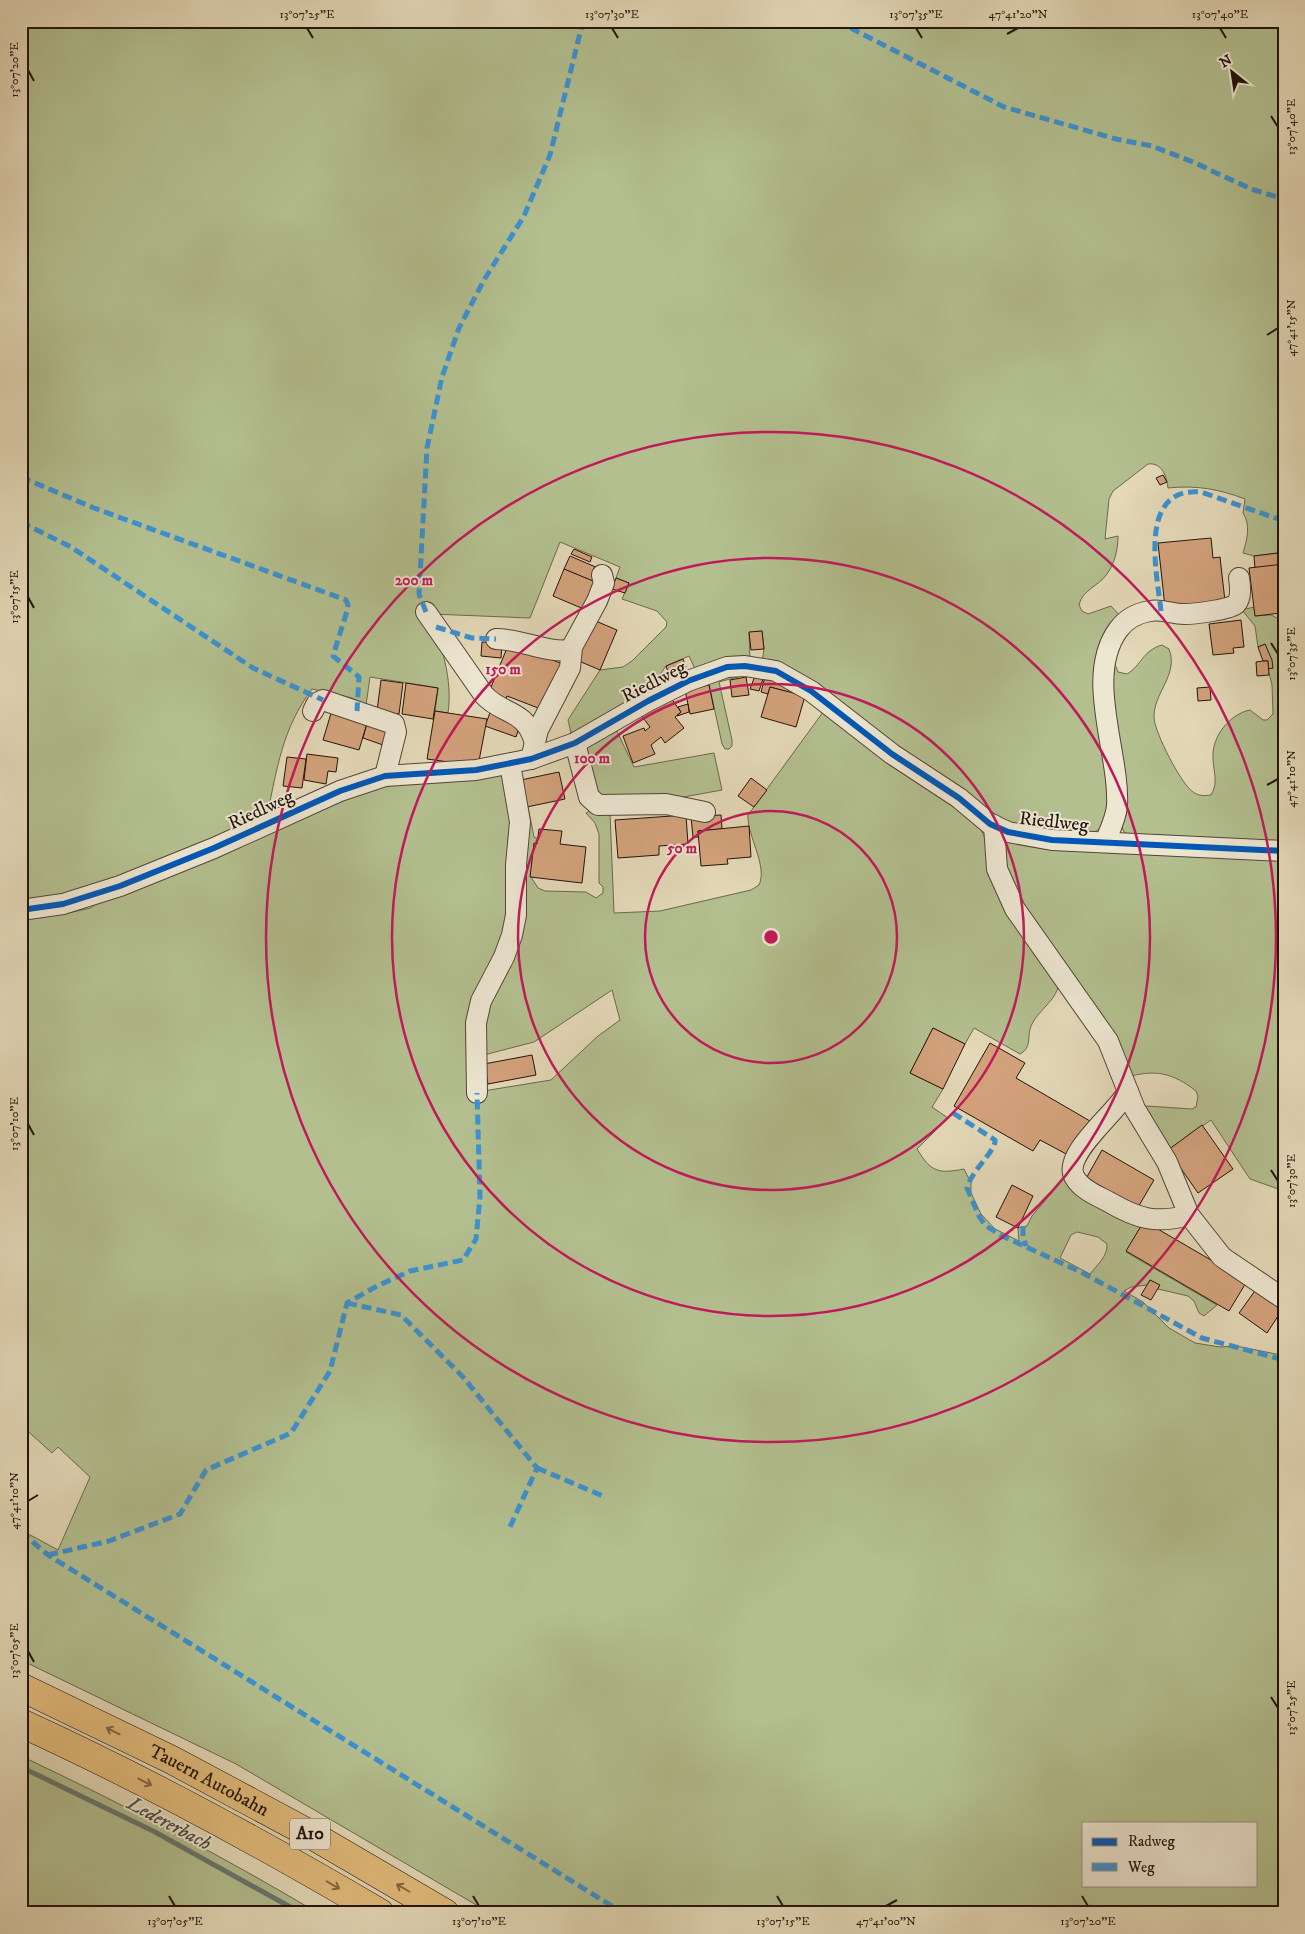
<svg xmlns="http://www.w3.org/2000/svg" width="1305" height="1934" font-family="'IM FELL DW Pica',serif">
<style>
.green{fill:#b3bf8f;stroke:#6b684d;fill-rule:evenodd}
.lines{fill:none;stroke-linecap:round;stroke-linejoin:round}
.stream{stroke:#687670;stroke-width:5}
.building{fill:#d3a27c;stroke:#23120b}
.minor-casing{stroke:#534436;stroke-width:22}
.highway-casing{stroke:#23120b;stroke-width:29}
.minor{stroke:#ede6d1;stroke-width:20}
.highway{stroke:#e2bc7c;stroke-width:28}
.quiet{stroke:#3b92d2;stroke-width:5;stroke-dasharray:10 5;stroke-linecap:butt}
.cycleway-casing{stroke:#ede6d1;stroke-width:9}
.cycleway{stroke:#0057b8;stroke-width:6}
.oneway{stroke:#826744}
.ticks{fill:none;stroke:#23120b;stroke-width:2}
.ring{fill:none;stroke:#c2185b;stroke-width:2.5}
.labels{text-anchor:middle;dominant-baseline:central;stroke-width:4;stroke-linejoin:round;paint-order:stroke}
.shield{fill:#ede6d1;stroke:#605246;stroke-width:1}
.shield-label{font-size:18px;font-weight:bold;fill:#23120b}
.street-label{font-size:19px;fill:#23120b;stroke:#ede6d1}
.water-label{font-size:20px;font-style:italic;fill:#4b4c46;stroke:#ede6d1}
.centre{fill:#c2185b;stroke:#ede6d1;stroke-width:2.5}
.ring-label{font-size:15px;text-anchor:middle;font-weight:bold;fill:#c2185b;stroke:#ede6d1;stroke-width:4;stroke-linejoin:round;paint-order:stroke}
.neatline{fill:none;stroke:#23120b;stroke-width:2}
.ticks-label{font-size:12px;text-anchor:middle;fill:#23120b}
</style>
<rect width="100%" height="100%" fill="#e4d9b8"/>
<filter id="stains"><feTurbulence type="fractalNoise" baseFrequency=".004" numOctaves="4"/><feColorMatrix values="0 0 0 0 .2 0 0 0 0 .09 0 0 0 0 .02 0 0 0 .5 -.17"/></filter>
<radialGradient id="worn" r=".72"><stop offset=".6" stop-color="#630" stop-opacity="0"/><stop offset="1" stop-color="#630" stop-opacity=".3"/></radialGradient>
<!-- green -->
<g class="green">
<path d="M21,21H1284V564L1280,565L1278,553L1254,556L1243,553C1247,540 1251,525 1243,513L1245,499C1219,489 1196,485 1168,488C1167,477 1162,462 1148,464L1113,491L1109,499L1105,539L1118,536C1118,549 1115,563 1107,574C1099,586 1082,590 1079,605L1082,611L1088,614L1111,606L1122,618L1114,625L1112,807L1100,828L1094,833L1065,837L995,819L762,662L764,649L762,631L749,633L750,659L696,671L689,656L666,666L648,691L572,737L568,720L600,670L623,667L632,661L666,627L667,622L657,611L622,599L629,583L616,578L620,567L560,542L530,618L431,614C441,646 453,679 448,713L435,711L438,688L370,677L366,705L352,698L312,689C282,729 277,769 267,816L163,864L21,906Z"/>
<path d="M1254,607L1255,616L1271,615L1277,618L1284,616V846L1133,837L1124,832L1122,827L1111,707L1113,659L1118,672L1127,674C1142,665 1142,651 1162,645L1169,649C1179,675 1153,693 1154,718C1155,733 1181,784 1193,792C1199,796 1204,796 1211,795C1219,782 1213,771 1213,757C1212,736 1230,714 1250,710L1263,720H1267L1273,714L1272,685L1268,669L1273,668L1265,644L1258,647L1255,626L1242,610Z"/>
<polygon points="745,675 719,682 732,740 732,746 729,749 725,749 722,744 708,679 716,676"/>
<path d="M826,708L916,776L965,808L975,817L986,840L994,872L1007,904L1059,981C1058,1000 1040,1008 1032,1024C1026,1036 1033,1047 1020,1054L974,1028L965,1044L933,1028L910,1073L943,1089L932,1107L948,1118L917,1149C931,1172 938,1174 964,1169L971,1183V1193L981,1214L995,1229L1019,1241L1018,1228L1027,1226L1032,1216L1063,1179L1071,1180L1090,1194L1142,1225L1126,1252L1217,1305L1204,1316L1199,1313L1194,1301L1188,1296L1158,1289L1159,1285L1150,1280L1147,1285L1131,1287L1124,1291L1143,1302L1169,1328L1195,1343L1220,1347L1236,1346L1281,1355L1284,1349V1913H490L236,1764L21,1660V1530L58,1550L90,1477L58,1447L52,1453L21,1425V914L54,911L63,914L91,908L104,897L217,851L327,800L371,785L406,778L456,777L506,770L516,830L510,923L474,1005L469,1044L471,1093L551,1080L598,1036L620,1020L612,990L534,1042L480,1056L481,1021L487,998L516,941L521,919L518,893L525,847V826L522,808L528,807L534,837L538,839L537,844H534L531,877L538,888L545,891L586,892L596,898L603,893V887L599,883V834L595,823L586,813L596,808L608,810L610,813L614,913L660,911L751,890L759,885C768,866 747,836 748,815ZM1077,1232L1098,1237L1107,1244C1108,1256 1097,1265 1090,1274L1060,1258L1071,1235ZM1084,1823H1256V1885H1084Z"/>
<polygon points="615,727 634,767 714,753 722,790 678,798 598,799 585,746"/>
<path d="M1010,840L1284,855V1191L1250,1179L1211,1120L1168,1150L1143,1108L1147,1106L1192,1109L1196,1107L1198,1096L1196,1091C1173,1073 1155,1069 1128,1077L1008,886L1003,843Z"/>
<path d="M21,1756C123,1804 222,1856 318,1913H21Z"/>
</g>
<g class="lines">
<!-- stream -->
<polyline class="stream" points="21,1767 155,1832 301,1913"/>
</g>
<!-- building -->
<g class="building">
<polygon points="1163,475 1167,482 1160,485 1156,478"/>
<polygon points="1211,538 1213,558 1220,557 1225,601 1165,607 1158,543"/>
<polygon points="574,549 592,557 590,562 571,554"/>
<polygon points="1278,553 1280,565 1255,568 1254,556"/>
<polygon points="570,556 598,568 592,581 564,569"/>
<polygon points="1284,564 1284,593 1279,593 1281,613 1255,616 1249,568"/>
<polygon points="564,569 598,583 586,610 553,596"/>
<polygon points="616,578 629,583 625,593 612,589"/>
<polygon points="591,619 617,630 600,670 574,659"/>
<polygon points="1241,620 1244,647 1233,648 1234,653 1213,655 1209,624"/>
<polygon points="762,631 764,649 751,650 749,632"/>
<polygon points="482,642 502,643 501,658 481,656"/>
<polygon points="509,643 565,665 546,711 507,696 506,699 489,692"/>
<polygon points="1265,644 1272,660 1273,668 1268,669 1268,661 1263,661 1258,647"/>
<polygon points="683,659 686,667 669,675 666,666"/>
<polygon points="1263,661 1268,661 1269,675 1257,676 1256,662"/>
<polygon points="755,676 763,679 759,691 750,689"/>
<polygon points="746,677 749,695 732,697 730,680"/>
<polygon points="765,677 790,684 788,692 770,687 768,694 761,692"/>
<polygon points="381,680 403,683 399,714 377,711"/>
<polygon points="406,683 438,688 433,719 402,714"/>
<polygon points="709,685 714,709 690,714 685,690"/>
<polygon points="770,687 805,696 796,727 761,717"/>
<polygon points="1210,687 1211,700 1198,701 1197,688"/>
<polygon points="668,694 681,712 675,717 684,728 665,743 661,737 651,745 655,754 633,763 623,736 644,728 645,731 650,727 641,715"/>
<polygon points="688,704 689,712 677,716 681,712 678,707"/>
<polygon points="332,710 368,720 359,750 323,740"/>
<polygon points="491,710 521,721 516,737 485,726"/>
<polygon points="435,711 487,719 478,766 427,759"/>
<polygon points="368,720 389,728 383,745 363,738"/>
<polygon points="307,754 338,758 336,772 328,771 326,784 304,780"/>
<polygon points="287,757 306,759 302,788 283,786"/>
<polygon points="559,772 565,799 522,808 516,781"/>
<polygon points="751,778 767,790 754,807 738,796"/>
<polygon points="686,815 688,844 659,846 659,855 618,858 615,820"/>
<polygon points="721,815 722,829 698,831 699,837 693,837 691,817"/>
<polygon points="749,826 751,857 727,859 728,864 701,866 698,831"/>
<polygon points="539,829 562,831 560,844 586,847 582,883 530,877 534,843 537,844"/>
<polygon points="933,1028 965,1044 943,1089 910,1073"/>
<polygon points="990,1043 1025,1063 1016,1078 1090,1121 1070,1156 1040,1140 1033,1151 954,1106"/>
<polygon points="532,1055 536,1075 488,1084 484,1064"/>
<polygon points="1202,1125 1233,1169 1198,1193 1168,1150"/>
<polygon points="1102,1150 1154,1180 1134,1214 1083,1184"/>
<polygon points="1012,1185 1033,1196 1018,1228 996,1217"/>
<polygon points="1144,1221 1247,1281 1229,1311 1126,1251"/>
<polygon points="1150,1280 1160,1285 1151,1300 1141,1295"/>
<polygon points="1257,1288 1284,1307 1267,1333 1239,1313"/>
</g>
<g class="lines">
<defs>
<g id="minor">
<path d="M426,612L484,695C502,715 525,709 534,740"/>
<path d="M496,639C522,639 545,653 571,650"/>
<polyline points="313,711 317,703 323,700 394,724 396,732 385,776"/>
<polyline points="575,743 589,797 598,805 666,804 705,812"/>
<polyline points="531,759 538,730 570,668 572,647 597,601 604,583 602,575"/>
<polyline points="994,825 997,869 1015,909 1108,1041 1135,1109 1167,1162 1189,1215 1222,1257 1284,1299"/>
<path d="M1105,842C1110,830 1116,818 1117,806C1120,753 1084,677 1118,630C1126,619 1137,613 1150,611C1162,609 1172,614 1184,614C1193,614 1230,610 1236,604C1242,597 1240,585 1239,578"/>
<polyline points="21,910 63,904 120,886 214,848 340,791 385,776 476,770 531,759 575,743 648,701 688,681 727,667 745,666 776,671 811,691 892,754 959,798 990,824 1008,832 1052,840 1284,851"/>
<path d="M1128,1091C1119,1111 1060,1155 1075,1178C1082,1190 1098,1196 1109,1202C1138,1219 1156,1224 1189,1215"/>
<polyline points="477,1093 476,1023 481,1001 504,957 512,935 516,915 516,865 520,822 510,764"/>
</g>
<g id="highway">
<path id="s1" d="M21,1687L172,1760L310,1834L445,1913"/>
<path d="M21,1723C144,1779 263,1844 380,1913"/>
</g>
</defs>
<!-- minor casing -->
<use href="#minor" class="minor-casing"/>
<!-- highway casing -->
<use href="#highway" class="highway-casing"/>
<!-- minor -->
<use href="#minor" class="minor"/>
<!-- highway -->
<use href="#highway" class="highway"/>
<!-- quiet -->
<g class="quiet">
<polyline points="837,21 1004,107 1116,139 1152,146 1193,162 1251,189 1284,199"/>
<polyline points="21,477 94,508 346,600 348,605 347,611 333,656 359,677 357,711"/>
<polyline points="21,522 71,547 253,668 323,700"/>
<path d="M1161,611C1157,574 1137,486 1201,492L1284,521"/>
<polyline points="426,612 419,594 427,448 442,377 459,328 484,280 524,216 550,155 583,21"/>
<polyline points="436,627 472,638 496,639"/>
<path d="M953,1113L995,1140C996,1151 971,1171 967,1188L979,1216L985,1225L1000,1235L1081,1272L1202,1338L1284,1360"/>
<polyline points="1023,1226 1023,1237 1026,1246"/>
<polyline points="347,1303 401,1315 463,1377 537,1468 509,1529"/>
<polyline points="537,1468 603,1496"/>
<polyline points="21,1532 48,1555 623,1913"/>
<polyline points="48,1555 109,1541 180,1514 206,1470 291,1433 330,1371 347,1303 377,1286 410,1271 463,1260 476,1239 480,1197 477,1093"/>
</g>
<defs>
<polyline id="cycleway" points="21,910 63,904 120,886 214,848 340,791 385,776 476,770 531,759 575,743 648,701 688,681 727,667 745,666 776,671 811,691 892,754 959,798 990,824 1008,832 1052,840 1284,851"/>
</defs>
<!-- cycleway casing -->
<use href="#cycleway" class="cycleway-casing"/>
<!-- cycleway -->
<use href="#cycleway" class="cycleway"/>
</g>
<!-- one-way arrows -->
<defs><path id="oneway-shaft" d="M-6 0H5M1.5-3L5.5 0L1.5 3" fill="none" stroke-width="1.6" stroke-linecap="round" stroke-linejoin="round" transform="scale(1.25)"/></defs>
<g class="oneway">
<use href="#oneway-shaft" transform="translate(113 1731) rotate(-154)"/>
<use href="#oneway-shaft" transform="translate(145 1782) rotate(27)"/>
<use href="#oneway-shaft" transform="translate(333 1885) rotate(30)"/>
<use href="#oneway-shaft" transform="translate(403 1888) rotate(-150)"/>
</g>
<!-- ticks -->
<path class="ticks" d="M307,28L313,38M612,28L618,38M916,28L922,38M1220,28L1226,38M1007,34L1018,28M28,70L34,81M1271,116L1278,127M1267,335L1278,328M28,597L34,608M1271,643L1278,654M1267,785L1278,779M28,1124L34,1135M1271,1170L1278,1181M28,1501L38,1495M28,1651L34,1662M1271,1697L1278,1708M169,1896L175,1906M473,1896L479,1906M777,1896L783,1906M1082,1896L1088,1906M886,1906L897,1900"/>
<!-- distance rings -->
<g class="ring">
<circle cx="771" cy="937" r="126"/>
<circle cx="771" cy="937" r="253"/>
<circle cx="771" cy="937" r="379"/>
<circle cx="771" cy="937" r="505"/>
</g>
<g class="labels">
<!-- shield labels -->
<rect class="shield" x="290" y="1818.5" width="40" height="31" rx="4"/>
<g class="shield-label">
<text x="310" y="1834">A10</text>
</g>
<!-- street labels -->
<g class="street-label">
<text transform="translate(654 682) rotate(-27)">Riedlweg</text>
<text transform="translate(261 810) rotate(-25)">Riedlweg</text>
<text transform="translate(1054 822) rotate(6)">Riedlweg</text>
<text stroke="none"><textPath href="#s1" startOffset="210">Tauern Autobahn</textPath></text>
</g>
<!-- water labels -->
<g class="water-label">
<text transform="translate(169 1824) rotate(28)">Ledererbach</text>
</g>
</g>
<circle cx="771" cy="937" r="8" class="centre"/>
<g class="ring-label">
<text x="414" y="585">200 m</text>
<text x="503" y="674">150 m</text>
<text x="592" y="763">100 m</text>
<text x="682" y="853">50 m</text>
</g>
<!-- margin -->
<rect width="1305" height="1934" fill="none" stroke="#e4d9b8" stroke-width="55"/>
<!-- legend -->
<rect x="1082" y="1822" width="175" height="65" fill="#ede6d1" stroke="#9c9182"/>
<rect x="1092" y="1838" width="25" height="8" fill="#0057b8" stroke="#9c9182"/>
<text x="1128" y="1846" font-size="15" fill="#23120b">Radweg</text>
<rect x="1092" y="1863" width="25" height="8" fill="#3b92d2" stroke="#9c9182"/>
<text x="1128" y="1872" font-size="15" fill="#23120b">Weg</text>
<!-- north arrow -->
<g transform="translate(1232 72) rotate(330)" stroke="#ede6d1" stroke-width="4" paint-order="stroke">
<path d="M0-4L9 19L0 12L-9 19Z" fill="#23120b"/>
<text y="-8" font-size="14" font-weight="bold" text-anchor="middle" fill="#23120b">N</text>
</g>
<rect x="28" y="28" width="1250" height="1878" class="neatline"/>
<g class="ticks-label">
<text x="307" y="18">13°07'25"E</text>
<text x="612" y="18">13°07'30"E</text>
<text x="916" y="18">13°07'35"E</text>
<text x="1018" y="18">47°41'20"N</text>
<text x="1220" y="18">13°07'40"E</text>
<text transform="translate(14 70) rotate(-90)" y="4">13°07'20"E</text>
<text transform="translate(1291 127) rotate(-90)" y="4">13°07'40"E</text>
<text transform="translate(1291 328) rotate(-90)" y="4">47°41'15"N</text>
<text transform="translate(14 597) rotate(-90)" y="4">13°07'15"E</text>
<text transform="translate(1291 654) rotate(-90)" y="4">13°07'35"E</text>
<text transform="translate(1291 779) rotate(-90)" y="4">47°41'10"N</text>
<text transform="translate(14 1124) rotate(-90)" y="4">13°07'10"E</text>
<text transform="translate(1291 1181) rotate(-90)" y="4">13°07'30"E</text>
<text transform="translate(14 1501) rotate(-90)" y="4">47°41'10"N</text>
<text transform="translate(14 1651) rotate(-90)" y="4">13°07'05"E</text>
<text transform="translate(1291 1708) rotate(-90)" y="4">13°07'25"E</text>
<text x="175" y="1925">13°07'05"E</text>
<text x="479" y="1925">13°07'10"E</text>
<text x="783" y="1925">13°07'15"E</text>
<text x="886" y="1925">47°41'00"N</text>
<text x="1088" y="1925">13°07'20"E</text>
</g>
<rect width="100%" height="100%" filter="url(#stains)"/>
<rect width="100%" height="100%" fill="url(#worn)"/>
</svg>
